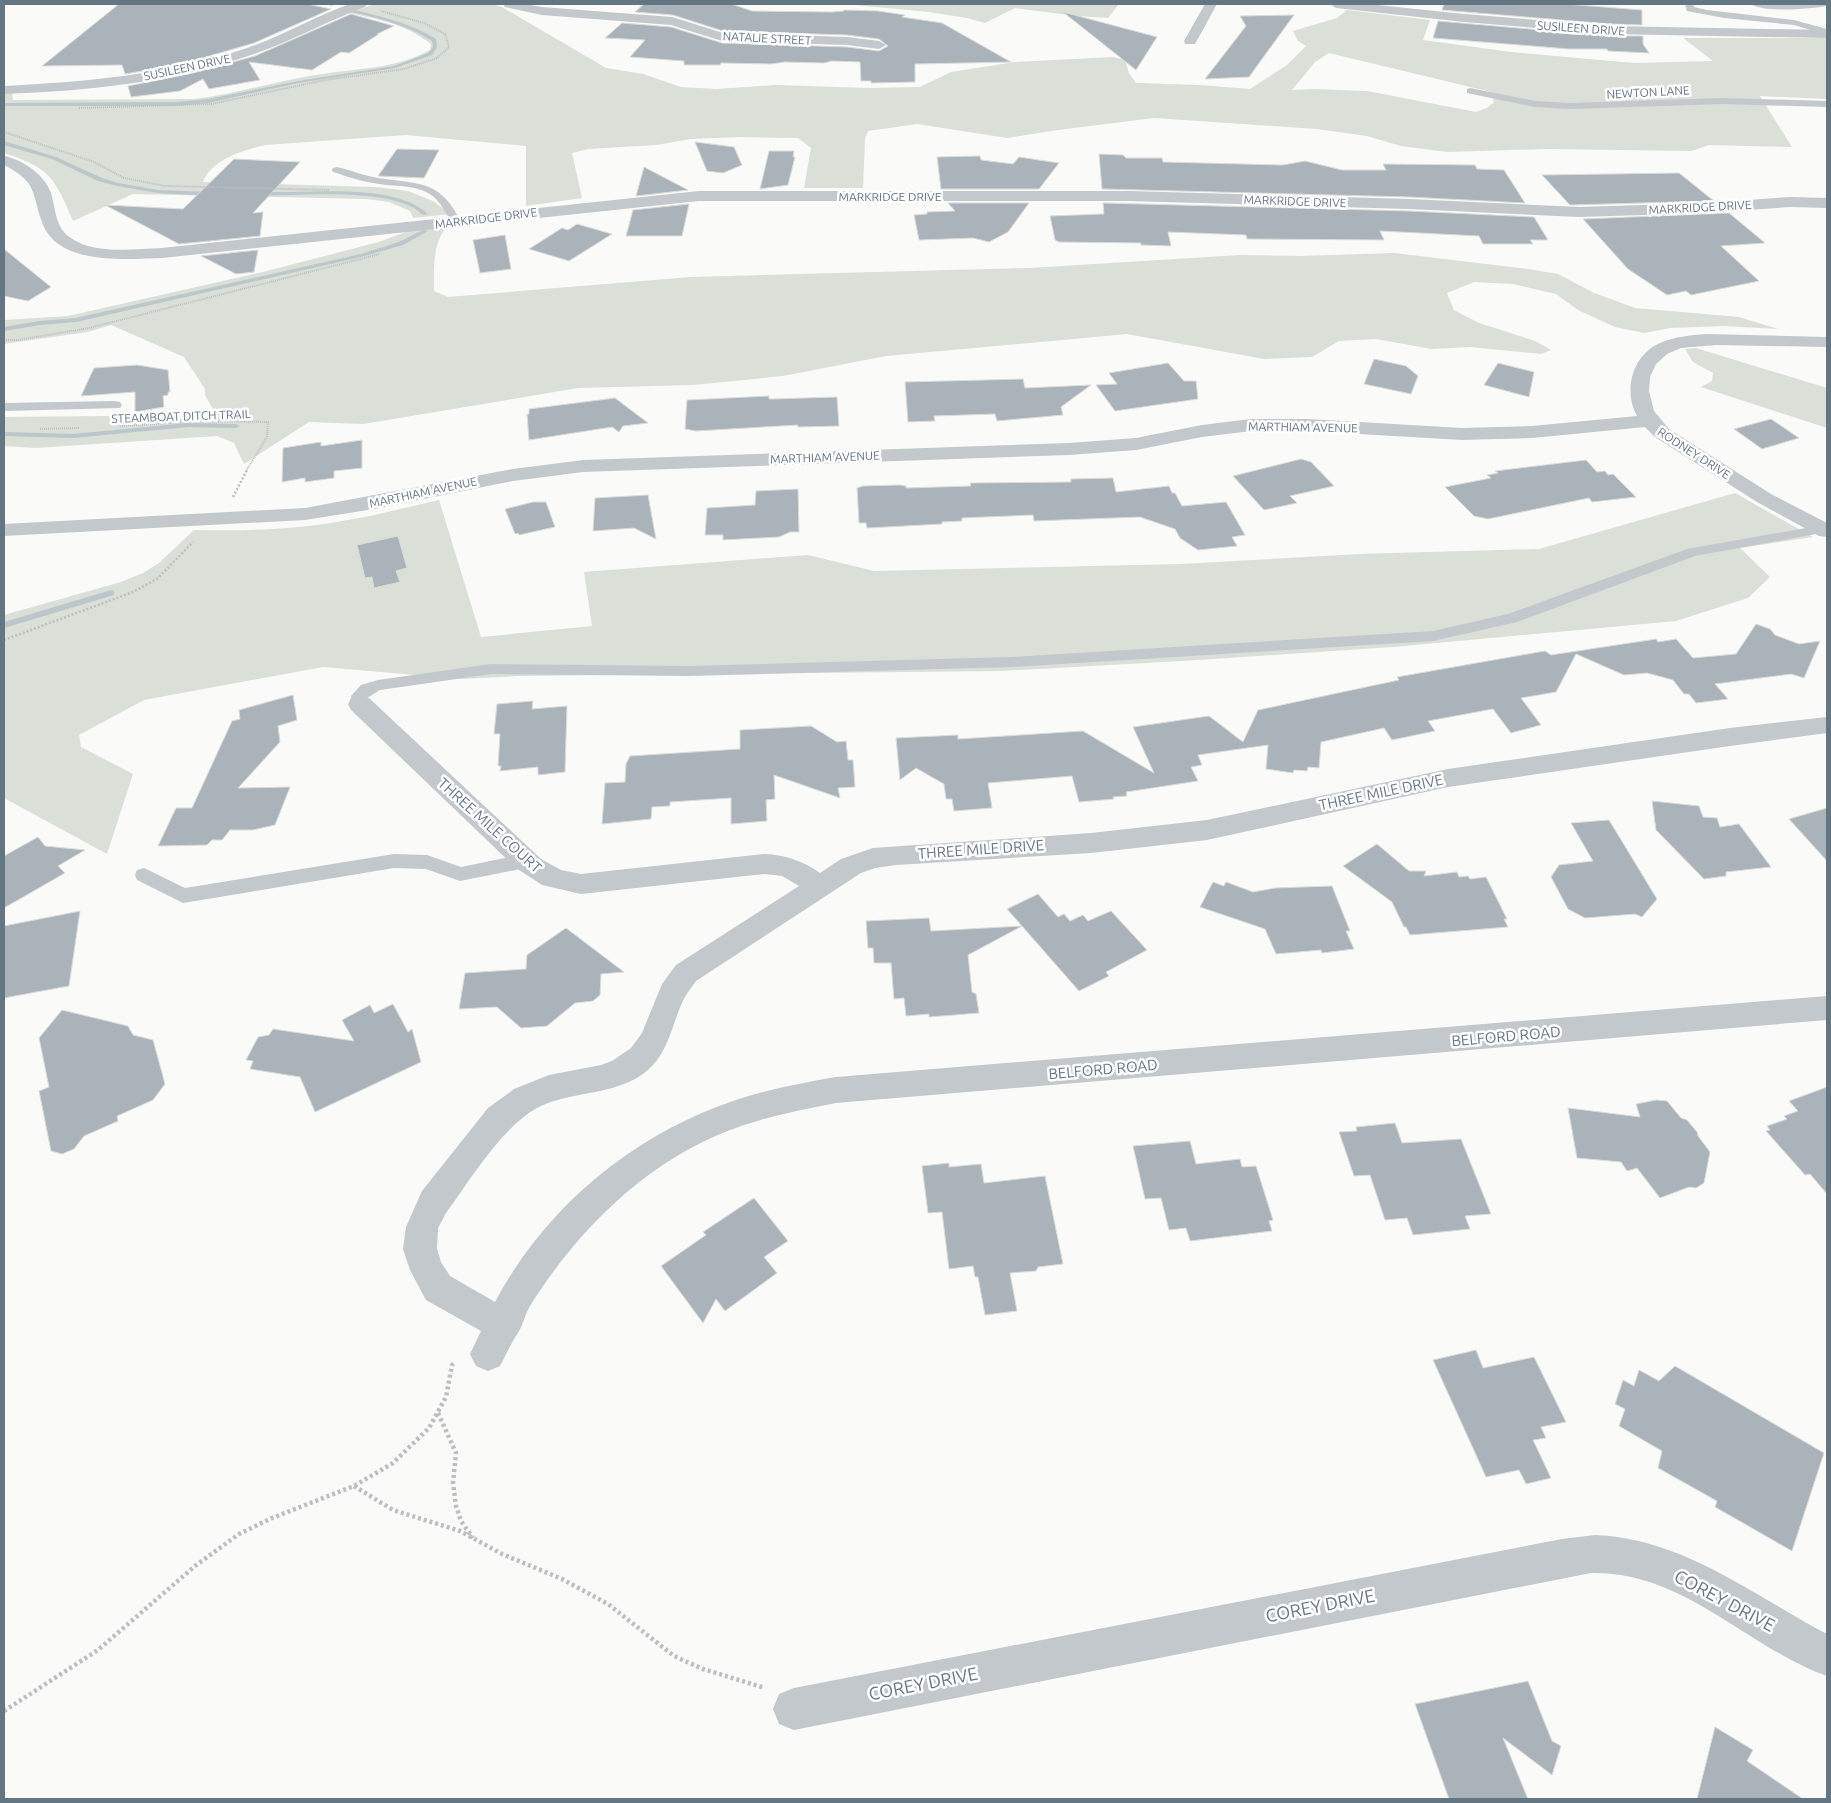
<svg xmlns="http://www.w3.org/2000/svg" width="1831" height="1803" font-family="Ubuntu,sans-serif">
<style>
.green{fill:#dadfd7;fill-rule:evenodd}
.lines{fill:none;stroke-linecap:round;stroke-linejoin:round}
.stream{fill:#bbc7cb;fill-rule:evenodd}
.building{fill:#aab3b9;stroke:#dcdcda}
.path-far2{stroke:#bbbfc2;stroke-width:2;stroke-dasharray:1 1;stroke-linecap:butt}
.path-far1{stroke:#bbbfc2;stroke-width:2.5;stroke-dasharray:2 2;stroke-linecap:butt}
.path{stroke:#bbbfc2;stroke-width:4.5;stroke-dasharray:3 3;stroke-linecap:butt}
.service{fill:#c3c8cc;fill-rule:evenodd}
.minor{fill:#c3c8cc;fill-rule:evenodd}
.labels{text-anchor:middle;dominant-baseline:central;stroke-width:5;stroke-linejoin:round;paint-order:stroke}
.far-street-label{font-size:12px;fill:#657683;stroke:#fff}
.street-label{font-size:15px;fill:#657683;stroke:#fff}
.near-street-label{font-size:18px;fill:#657683;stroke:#fff}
</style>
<rect width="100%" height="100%" fill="#fafaf8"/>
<!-- green -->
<g class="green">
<path d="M375,4H491L502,7L606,68L643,74L681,87L717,89L775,85L870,88L920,87L951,72L1015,62L1113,57L1125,60L1129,73L1136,83L1200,85L1250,89L1287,65L1306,46L1298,41L1293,31L1337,18L1347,10L1430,20L1423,40L1511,52L1634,63L1713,61L1683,38H1827V99L1760,96L1792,147L1709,145L1692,151L1545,149L1447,152L1401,146L1367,136L1317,129L1154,118L1058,130L1007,138L917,124L868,131L865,139L863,188H804L811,148L798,138L739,137L691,139L656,145L588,149L572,153L582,198L526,206V146L406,135L265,145C246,149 210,160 203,182L376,187L408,191L433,201L451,214L413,218L410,211L389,202L366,199L133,194L73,221C55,178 50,168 4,153V93H12L13,100L194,99C237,94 279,80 322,74C359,68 396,69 430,50L431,44C405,24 380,19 348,13ZM1329,53L1491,92L1494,102L1487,108L1476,112L1367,91L1314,89L1292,90L1315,62Z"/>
<polygon points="844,4 1113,4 1118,5 1108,18 1077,16 1015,8 985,23 967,18 929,12"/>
<path d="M447,226C432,245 434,269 434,291L448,297L691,277L1030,268L1240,255L1301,256L1394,253L1528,269L1558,274L1594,293L1635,308L1739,317L1778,329L1725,326L1670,328L1644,333L1615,327L1578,310L1556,294L1513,284L1474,282L1447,293L1454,310L1479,323L1535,341L1551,350L1541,354L1470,347L1432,349L1376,339L1339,341L1312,357L1264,359L1127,334L886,356L783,376L693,385L578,388L363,424L309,422L244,464L234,443L217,436L36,448L4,446V417L105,416L219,420L205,395V389L184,357L111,325L88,332L4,344V320L68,316L263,272L379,242L408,231Z"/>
<polygon points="1696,348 1827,388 1827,428 1701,387 1712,381 1713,373 1693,362 1685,349"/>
<path d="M1735,493L1813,537L1740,548L1770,577L1748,598L1676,621L1393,647L1199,660L1001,671L519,676L462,679L323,667L144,700L79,735L81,747L133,774L107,854L4,798V615L121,582L143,573L159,563L194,530C244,531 293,530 342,521C375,516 407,507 439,500L481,637L592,626L584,572L808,555L874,571L1181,564L1359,554L1539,549Z"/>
</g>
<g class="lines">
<!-- stream -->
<g class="stream">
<polygon points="329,4 333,4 333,5 331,6"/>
<path d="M354,10C383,17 411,23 436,39L437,47L432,55L395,68L298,83L208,103L176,106H4V103L176,102L208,99L298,81L394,66L428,53L433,47L432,41C408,25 380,19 352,12Z"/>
<polygon points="4,141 56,157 102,178 118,183 158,190 211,192 214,194 211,196 158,193 117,186 98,181 52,159 4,145"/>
<path d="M296,192C333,191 399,187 428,214L423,215C419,212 415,208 410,206C374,189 299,195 258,196L255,194L258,192Z"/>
<polygon points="423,230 428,231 403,245 361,257 76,322 40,325 4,331 4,327 40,321 76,318 361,254 399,242"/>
<polygon points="188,423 236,424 240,426 236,428 188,427 73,438 4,436 4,432 73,434"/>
<polygon points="111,590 114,591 114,595 4,628 4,622"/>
</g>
</g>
<!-- building -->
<g class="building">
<polygon points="119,4 307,4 331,9 254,43 182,64 125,74 122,65 42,66"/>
<polygon points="644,4 731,4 752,11 832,12 844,11 844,10 878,11 905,15 902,17 942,23 1011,62 915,64 915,82 871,83 871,81 861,81 860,62 832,61 824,63 785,62 771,64 721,63 720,65 684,65 684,61 630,57 645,40 605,38 622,23 671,27 722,43 847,47 879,51 888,46 879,39 847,35 723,31 673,15 635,12"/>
<polygon points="1444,4 1565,4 1642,10 1642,25 1610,24 1442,10"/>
<polygon points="1063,12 1157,37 1136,70"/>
<polygon points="351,14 394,26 377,34 379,34 349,53 341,52 312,70 249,62 260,80 209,89 203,79 180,91 131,97 128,86 193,73 255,56"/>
<polygon points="1294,15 1249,77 1205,79 1246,26 1240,16"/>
<polygon points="1438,21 1610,36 1643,36 1643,44 1649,53 1608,51 1607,49 1569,49 1433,38"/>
<polygon points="695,142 734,147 742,165 723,173 707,171"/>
<polygon points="397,149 439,150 424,178 378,176"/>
<polygon points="769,151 794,151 793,157 795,157 788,185 760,189"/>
<polygon points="1099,154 1123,155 1126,158 1162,158 1163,162 1283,165 1305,161 1342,170 1386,170 1383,164 1475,165 1477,169 1504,170 1525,203 1409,197 1102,189"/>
<polygon points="980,156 981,160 1013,164 1019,157 1059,163 1039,189 941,189 937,157"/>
<polygon points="234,159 300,162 253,213 263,212 260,236 179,244 105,205 183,209"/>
<polygon points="644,167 688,190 636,196"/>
<polygon points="1679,173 1714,201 1570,205 1542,175"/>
<polygon points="948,203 1029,203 1008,232 989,242 973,238 919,240 914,215 927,214 927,212 955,211"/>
<polygon points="1103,203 1409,211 1534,217 1548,240 1530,240 1533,244 1483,244 1479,236 1380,231 1384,240 1247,239 1246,235 1168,232 1171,246 1141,245 1141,243 1059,242 1055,240 1050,216 1104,214"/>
<polygon points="689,204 682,236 626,236 633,210"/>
<polygon points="1729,213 1765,243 1721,246 1759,281 1691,295 1686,291 1667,295 1628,269 1583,219"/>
<polygon points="577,224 612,234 569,261 529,249 562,228 568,230"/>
<polygon points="505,235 511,269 480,273 473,240"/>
<polygon points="4,249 51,287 28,301 4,296"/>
<polygon points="258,250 254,272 236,274 201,256"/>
<polygon points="1374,359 1406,366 1418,376 1411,394 1364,384"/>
<polygon points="1168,363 1184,381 1196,381 1198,399 1115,411 1096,385 1117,384 1109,373"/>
<polygon points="1498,363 1534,372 1529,397 1484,385"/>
<polygon points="137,365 168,370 170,392 168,392 168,395 163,396 164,407 135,412 135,392 81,396 94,368"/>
<polygon points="1023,379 1025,388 1091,385 1061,407 1063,415 997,421 995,414 934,416 935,421 908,422 905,382"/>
<polygon points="769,396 769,399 772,399 837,397 839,426 798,427 798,425 696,431 685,429 687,400"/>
<polygon points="615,398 648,423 623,426 619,432 612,427 529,440 527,414 529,414 529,409"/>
<polygon points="1771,419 1799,438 1762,449 1734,429"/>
<polygon points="362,440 362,468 334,471 334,478 305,482 305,478 282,482 283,448 321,442 321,446"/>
<polygon points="1301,459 1311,462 1334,486 1290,496 1297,503 1264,510 1233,476"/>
<polygon points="1586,460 1597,472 1605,471 1608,475 1613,474 1636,497 1592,502 1589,498 1488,519 1474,516 1445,487 1491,478 1487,475 1498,473 1495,471"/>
<polygon points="1113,478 1116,492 1169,486 1172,493 1175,493 1182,506 1226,502 1245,535 1232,537 1237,546 1198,550 1180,538 1175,529 1140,517 1034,521 1033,515 962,518 962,521 942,522 942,524 867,528 866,523 859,523 857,488 863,486 900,485 906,486 906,488 971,486 970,483 1071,482 1071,479"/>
<polygon points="798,489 799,532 790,532 779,537 723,540 723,535 705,535 707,508 755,505 756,491"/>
<polygon points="648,495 656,539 634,528 593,531 595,498"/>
<polygon points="533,502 546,502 555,527 519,535 518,533 515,534 505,509"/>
<polygon points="398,536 407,568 396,571 400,582 374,588 372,577 365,578 357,545"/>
<polygon points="1756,624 1770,629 1775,635 1799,644 1820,641 1804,678 1791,674 1715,684 1728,699 1696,703 1689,694 1684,694 1673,680 1647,673 1624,675 1576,654 1556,692 1521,698 1541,725 1511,733 1493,709 1428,721 1435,731 1392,740 1384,728 1321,742 1319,768 1308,767 1307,771 1294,770 1293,773 1266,769 1268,745 1198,755 1202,765 1191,767 1198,781 1126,792 1127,796 1113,797 1114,799 1079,802 1072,776 988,783 992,808 954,811 952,799 946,799 944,784 916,768 900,780 896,738 958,735 958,739 1083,731 1154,773 1133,727 1209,716 1243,742 1258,710 1399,680 1397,677 1539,652 1545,651 1551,655 1656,639 1658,642 1676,639 1693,658 1736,654"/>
<polygon points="293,695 297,720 278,726 280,742 238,788 290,787 275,825 253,830 230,830 222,840 212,840 207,845 158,846 176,808 192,808 232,721 240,719 239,710"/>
<polygon points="533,701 532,709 567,706 565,772 538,775 538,767 500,771 501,766 498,766 500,734 494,734 497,704"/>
<polygon points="811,726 837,742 846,741 848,760 853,760 855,787 838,788 840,798 774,775 775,799 766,800 767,821 731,824 731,798 670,802 670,806 652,807 651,819 602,824 605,783 625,782 626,764 630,756 740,749 740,730"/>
<polygon points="1652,801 1699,806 1703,817 1717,818 1720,827 1739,824 1771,867 1726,872 1726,876 1704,879 1656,830"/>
<polygon points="1827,808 1827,861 1789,819"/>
<polygon points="1609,820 1657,899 1642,917 1635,914 1585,918 1568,909 1551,877 1559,865 1593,861 1571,823"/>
<polygon points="38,837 45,846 85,850 58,866 65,873 4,908 4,856"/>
<polygon points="1377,844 1409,871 1426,871 1424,876 1457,872 1459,877 1468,876 1470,879 1486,877 1507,919 1504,919 1508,927 1410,935 1406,927 1404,927 1392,902 1343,866"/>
<polygon points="1213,882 1224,886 1226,882 1253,892 1275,888 1332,886 1350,931 1346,931 1354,949 1322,953 1321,950 1276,954 1265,929 1200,907"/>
<polygon points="1038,894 1058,917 1064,914 1070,921 1083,915 1088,921 1111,911 1147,950 1106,972 1109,976 1079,991 1022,926 968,955 972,992 976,994 979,1013 929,1017 929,1014 906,1016 904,998 894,999 891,963 874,963 873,948 868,948 866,921 929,918 931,931 1022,926 1007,909"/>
<polygon points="80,911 69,986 4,998 4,926"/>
<polygon points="566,928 624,972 601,974 600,995 593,1001 575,1003 547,1026 521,1028 497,1007 459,1009 465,973 526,969 527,955"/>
<polygon points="393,1004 408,1032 412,1029 421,1062 315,1112 300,1077 250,1069 253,1061 246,1060 258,1037 269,1035 273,1029 354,1041 342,1020 370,1005 374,1013"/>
<polygon points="62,1010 128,1026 133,1035 153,1040 165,1084 153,1100 117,1116 118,1121 84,1136 74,1149 62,1154 51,1151 39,1091 49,1087 39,1038"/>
<polygon points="1827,1087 1827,1194 1810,1174 1805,1175 1766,1131 1770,1130 1767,1126 1787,1119 1784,1116 1798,1111 1789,1101"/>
<polygon points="1656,1100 1667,1101 1681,1118 1687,1120 1697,1132 1698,1136 1710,1152 1704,1183 1696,1188 1689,1187 1660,1198 1637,1168 1627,1171 1621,1162 1577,1158 1568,1108 1640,1117 1636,1104"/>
<polygon points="1395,1123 1402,1143 1461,1139 1491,1214 1465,1216 1470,1229 1413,1235 1407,1218 1385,1220 1370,1175 1354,1176 1339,1132 1357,1131 1356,1127"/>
<polygon points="1190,1141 1196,1164 1240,1159 1242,1167 1256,1166 1273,1220 1269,1221 1272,1231 1190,1241 1186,1228 1169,1230 1161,1198 1145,1199 1133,1146"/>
<polygon points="949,1163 949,1167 981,1164 984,1183 1045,1176 1063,1264 1038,1267 1036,1271 1010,1273 1017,1311 985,1315 978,1277 975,1277 973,1266 949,1269 942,1212 928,1213 922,1166"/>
<polygon points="754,1198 788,1241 764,1257 777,1273 725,1311 716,1299 703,1323 661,1266 706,1235 703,1232"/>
<polygon points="1476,1350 1483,1368 1534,1357 1566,1422 1541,1427 1546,1438 1533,1440 1551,1478 1526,1484 1519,1470 1486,1477 1433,1360"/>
<polygon points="1675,1366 1824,1453 1792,1551 1715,1507 1717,1501 1658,1468 1662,1451 1619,1426 1625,1409 1615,1404 1623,1380 1634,1386 1639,1370 1659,1381"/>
<polygon points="1528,1681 1552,1741 1561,1746 1552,1775 1503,1738 1528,1799 1449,1799 1415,1704"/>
<polygon points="1715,1727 1753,1750 1747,1761 1803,1799 1697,1799"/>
</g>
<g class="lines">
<!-- path-far2 -->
<g class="path-far2">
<polyline points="79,108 211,104 325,80 404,69 437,58 449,47 445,34 424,23 381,11"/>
<polyline points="4,132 94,162 124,178 165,186 329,190"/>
<polyline points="4,340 18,340 89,328 380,254"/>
<polyline points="120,426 206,421 268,422 267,437 246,471"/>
<polyline points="40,429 79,428"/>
</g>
<!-- path-far1 -->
<g class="path-far1">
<polyline points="233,497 247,470"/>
<polyline points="4,640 133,592 157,579 193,542"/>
</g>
<!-- path -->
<g class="path">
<polyline points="438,1413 456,1453 453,1483 456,1506 461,1521 473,1538"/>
<polyline points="354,1486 393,1510 460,1531 502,1554 562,1579 608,1604 674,1656 703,1669 765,1688"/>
<polyline points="4,1711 98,1650 195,1566 239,1534 272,1518 354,1486 393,1463 429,1428 446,1397 452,1365 455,1363"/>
</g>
<!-- service -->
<g class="service">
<polygon points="1685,4 1693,4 1694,7 1707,10 1794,20 1827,29 1827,35 1794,25 1724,18 1687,11"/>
<path d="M1751,4H1827V6C1811,9 1763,13 1751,4Z"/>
<polygon points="1470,88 1535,101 1570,103 1723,98 1827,101 1827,107 1723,104 1570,109 1535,107 1467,93 1467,89"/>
<path d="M337,167C351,170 364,176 378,178C419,184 441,180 461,222L456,225L452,224C447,215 443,206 435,198C419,184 398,187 379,184C364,182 348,177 333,172L332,170L333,168Z"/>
<polygon points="115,401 120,402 122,405 120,408 4,411 4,403"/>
<polygon points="1823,525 1827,526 1827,532 1695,556 1517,622 1433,641 1011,667 690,676 491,674 380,690 367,698 368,704 366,708 360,710 354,708 351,696 361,685 378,680 491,664 690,666 1011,657 1433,631 1508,614 1687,549"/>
<polygon points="394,854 427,855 461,867 525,854 531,856 534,861 531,866 525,868 460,881 426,869 394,868 183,903 137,880 135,875 137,870 144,868 185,888"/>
</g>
<!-- minor -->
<g class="minor">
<path d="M350,4H367L365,7C327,21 292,41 254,54C174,82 88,91 4,94V86C84,82 164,75 241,50C279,38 313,17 350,4Z"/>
<polygon points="503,4 525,4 542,7 672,17 723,33 847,37 879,41 886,45 879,49 847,45 722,41 671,25 542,15 505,7"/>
<polygon points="1205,4 1217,4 1195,44 1185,44 1184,41"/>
<polygon points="1330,4 1368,4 1464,14 1610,26 1827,30 1827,38 1610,34 1464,22 1336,8"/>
<path d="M4,156C23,160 44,174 51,193C56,210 55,228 71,238C95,255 134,249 162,248L699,191H1128L1409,199L1579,207L1707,203L1790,197L1827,198V208L1790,207L1707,213L1579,217L1409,209L1128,201H699L162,258C125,259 57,266 42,222C31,191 38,183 4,165Z"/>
<path d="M1706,334L1827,337V347L1716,345L1681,348L1667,354L1656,364L1650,377L1649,391L1654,411L1669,429L1771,494L1827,523V537L1819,536L1757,502L1655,437L1645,427L1532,438L1462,440L1308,431H1251L1202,437L1136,450L1069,455L583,472L513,481L374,509L305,520L4,536V524L305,508L513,469L583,460L1069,443L1136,438L1202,425L1251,419H1308L1462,428L1532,426L1637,416C1623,391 1632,355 1660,343C1674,337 1690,335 1706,334Z"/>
<path d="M360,696L369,698L541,859L561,870L581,874L765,854C786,855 803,861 820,873L841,859L873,848L1091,833L1207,820L1448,769L1730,728L1827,717V733L1730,746L1448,787L1207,840L1091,853L896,865L875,868L861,873L696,981C693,986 688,991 685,997C673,1019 671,1045 653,1065C624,1097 573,1089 537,1108C502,1127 470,1180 446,1213L438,1228L437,1249L441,1262L450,1276L495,1302C546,1206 634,1134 736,1100C769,1089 802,1083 836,1077L1827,996V1020L836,1103C805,1109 774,1115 744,1125C653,1155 580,1226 530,1306C525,1314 523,1325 518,1333C511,1343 506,1355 500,1366L488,1371L476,1366L470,1354L481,1331L426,1300L410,1270L403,1249L406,1227L422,1191L488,1108L514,1089L549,1075L601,1065L612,1061L631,1048L642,1033L662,984L676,965L799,886L782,876L765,874L581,894L542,885L516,868L351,710L348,704L351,698Z"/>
<path d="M1595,1535C1682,1538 1753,1595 1827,1634V1676C1746,1647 1684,1571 1591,1573L794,1730L779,1724L773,1709L779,1694L794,1688L1562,1539Z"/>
</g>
</g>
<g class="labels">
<!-- far-street labels -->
<g class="far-street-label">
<text transform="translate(1581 28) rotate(4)">SUSILEEN DRIVE</text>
<text transform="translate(767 38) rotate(3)">NATALIE STREET</text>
<text transform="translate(187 67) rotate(-12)">SUSILEEN DRIVE</text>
<text transform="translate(1648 92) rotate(-3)">NEWTON LANE</text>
<text x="890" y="196">MARKRIDGE DRIVE</text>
<text transform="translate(1295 201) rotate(2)">MARKRIDGE DRIVE</text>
<text transform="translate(1700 207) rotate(-3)">MARKRIDGE DRIVE</text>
<text transform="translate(486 218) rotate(-7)">MARKRIDGE DRIVE</text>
<text transform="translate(181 416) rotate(-2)">STEAMBOAT DITCH TRAIL</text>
<text transform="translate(1303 427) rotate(1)">MARTHIAM AVENUE</text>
<text transform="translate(1694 453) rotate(33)">RODNEY DRIVE</text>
<text transform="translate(825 457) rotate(-2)">MARTHIAM AVENUE</text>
<text transform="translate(423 492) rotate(-12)">MARTHIAM AVENUE</text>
</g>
<!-- street labels -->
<g class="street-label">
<text transform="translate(1381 792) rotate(-12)">THREE MILE DRIVE</text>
<text transform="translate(490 825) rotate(42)">THREE MILE COURT</text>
<text transform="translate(981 849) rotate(-4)">THREE MILE DRIVE</text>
<text transform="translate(1506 1036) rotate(-5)">BELFORD ROAD</text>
<text transform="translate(1103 1069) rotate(-5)">BELFORD ROAD</text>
</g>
<!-- near-street labels -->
<g class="near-street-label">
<text transform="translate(1725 1600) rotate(28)">COREY DRIVE</text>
<text transform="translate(1320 1605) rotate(-11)">COREY DRIVE</text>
<text transform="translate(923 1683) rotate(-11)">COREY DRIVE</text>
</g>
</g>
<!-- border -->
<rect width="1831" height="1803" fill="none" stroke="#657683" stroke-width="10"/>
</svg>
